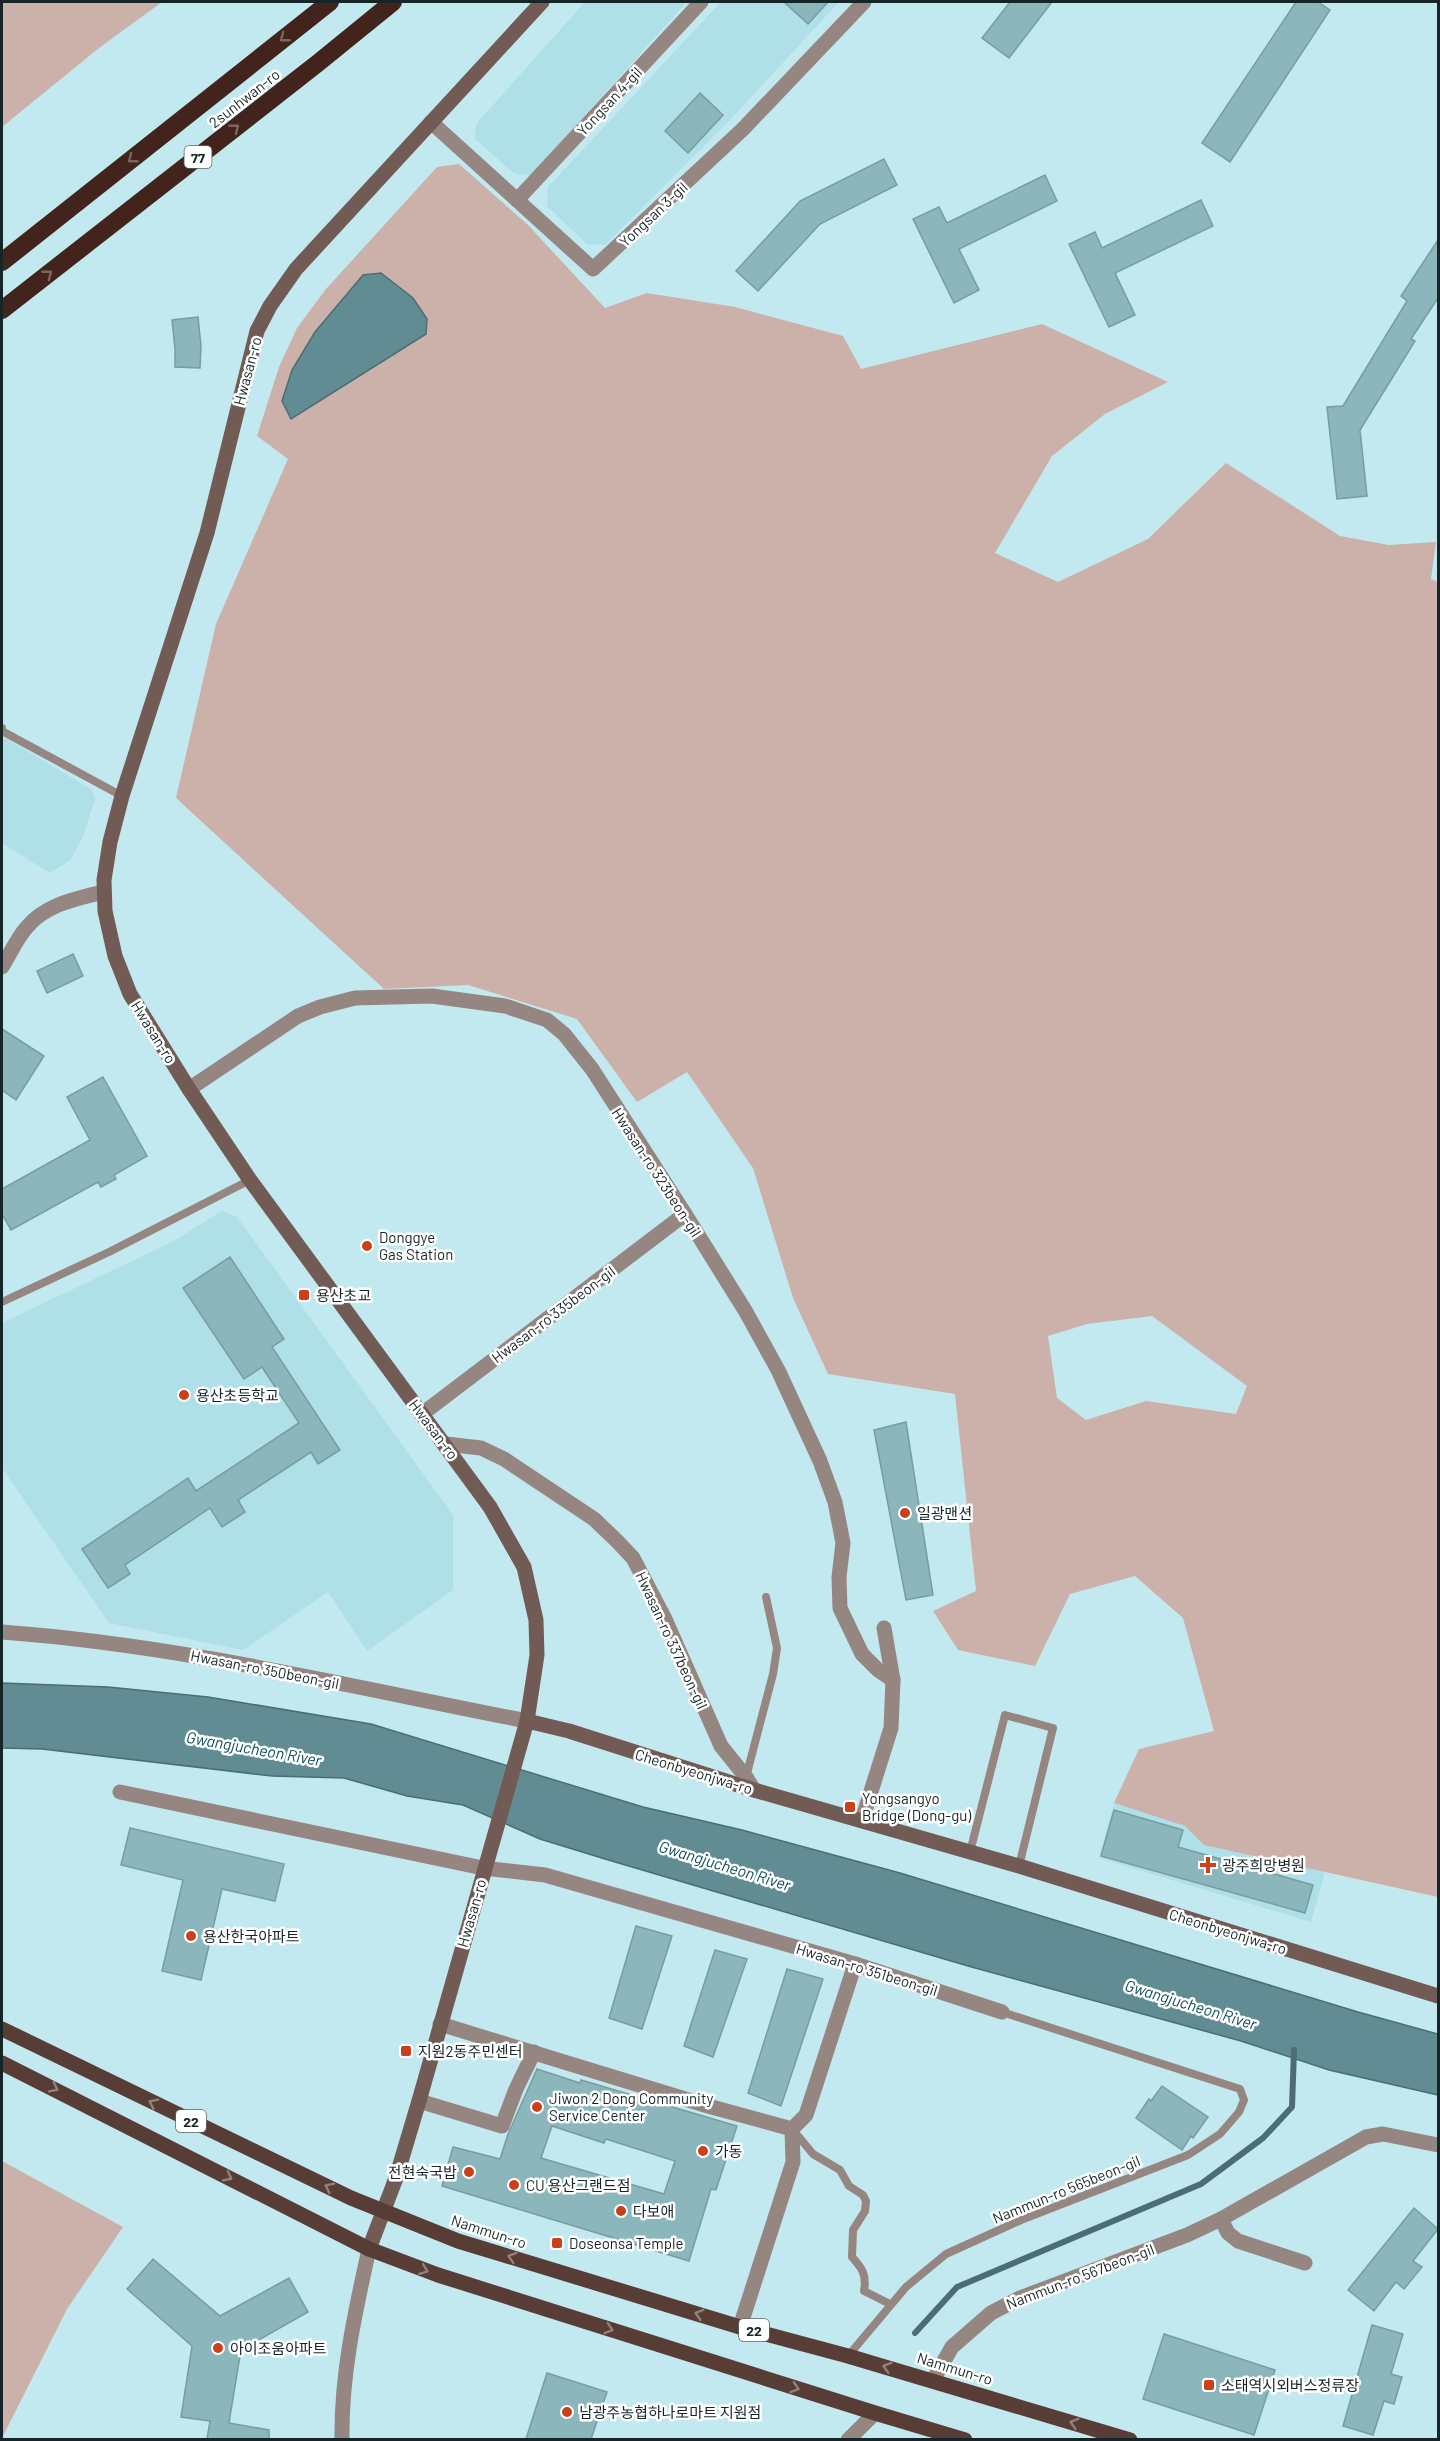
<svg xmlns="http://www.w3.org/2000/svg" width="1440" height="2441" font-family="Barlow,'Noto Sans KR',sans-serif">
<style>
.built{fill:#afdfe7}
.green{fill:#cbb1a9;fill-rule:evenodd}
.water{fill:#628c93;stroke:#4b6d73;stroke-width:1.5}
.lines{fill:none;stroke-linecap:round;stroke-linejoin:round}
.stream{stroke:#4b6d73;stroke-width:6}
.building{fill:#8ab6bc;stroke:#789ca2;stroke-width:1.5;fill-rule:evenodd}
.lane{stroke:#968681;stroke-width:8}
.street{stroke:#968681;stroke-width:15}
.secondary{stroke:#725b55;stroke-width:15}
.primary{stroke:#583d36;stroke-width:15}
.highway{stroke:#42241c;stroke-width:18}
.oneway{stroke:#7b6660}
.oneway2{stroke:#92817c}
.poi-dot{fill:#ca4119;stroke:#fff;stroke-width:2}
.labels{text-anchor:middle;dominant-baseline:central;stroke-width:5;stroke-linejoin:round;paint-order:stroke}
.shield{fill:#fff;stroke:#5c6668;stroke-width:1.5}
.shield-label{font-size:14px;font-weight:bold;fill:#162527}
.street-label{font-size:15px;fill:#162527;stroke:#fff}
.poi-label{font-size:15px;fill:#162527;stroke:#fff;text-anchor:start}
.water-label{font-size:16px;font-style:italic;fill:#0d4e56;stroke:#fff}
</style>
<rect width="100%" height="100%" fill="#c2e9ef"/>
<!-- built -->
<g class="built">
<polygon points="585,2 687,2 531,175 515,174 475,139 476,124"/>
<polygon points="721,2 839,2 729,121 605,245 587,244 547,206 548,187"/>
<polygon points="2,736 92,790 95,799 82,839 70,860 50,873 2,843"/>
<polygon points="222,1211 237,1217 453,1515 453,1590 367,1651 328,1592 243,1650 109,1623 2,1468 2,1323 172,1242"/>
<polygon points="1114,1803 1185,1826 1204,1845 1325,1872 1311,1922 1099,1858"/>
</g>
<!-- green -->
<g class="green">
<polygon points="2,2 162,2 99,48 2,127"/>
<path d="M459,164L528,225L605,308L647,293L735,307L843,336L861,369L1042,324L1168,382L1105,414L1052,456L995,553L1058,582L1148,539L1226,463L1340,536L1389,545L1436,542L1431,579L1438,582V1897L1204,1845L1185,1826L1114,1803L1139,1749L1214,1731L1183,1618L1135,1576L1070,1594L1035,1666L958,1650L933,1611L976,1591L955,1394L828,1374L793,1298L753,1168L687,1072L637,1102L577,1019L468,985L384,989L176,798L216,624L288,459L257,436L279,367L297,328L326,289L437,167ZM1152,1316L1247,1386L1236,1414L1146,1401L1086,1420L1057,1398L1048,1336L1087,1324Z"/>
<polygon points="2,2161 123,2227 67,2309 2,2438"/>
</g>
<!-- water -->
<g class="water">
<polygon points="381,273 413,298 427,319 426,334 291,419 282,401 292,370 315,332 363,275"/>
<polygon points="2,1683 108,1687 208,1697 371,1724 643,1807 742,1830 900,1873 1358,2012 1438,2034 1438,2095 1329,2070 1241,2041 968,1966 605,1859 540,1839 463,1805 407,1796 344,1778 272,1776 42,1749 2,1748"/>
</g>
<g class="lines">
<!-- stream -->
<polyline class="stream" points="915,2333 957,2287 1201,2184 1263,2138 1292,2107 1294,2050"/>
</g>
<!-- building -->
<g class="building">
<polygon points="784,2 828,2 808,24"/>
<polygon points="1010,2 1052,2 1009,58 982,38"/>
<polygon points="1296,2 1318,2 1330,10 1230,162 1202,143"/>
<polygon points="700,93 723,115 688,153 665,131"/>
<polygon points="884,159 897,185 820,224 758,291 736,271 800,201"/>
<polygon points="1045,175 1057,201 959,249 979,290 954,303 913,219 939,207 947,223"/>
<polygon points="1201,200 1213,226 1115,273 1135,315 1109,327 1069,244 1095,232 1102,248"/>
<polygon points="1438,240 1438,298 1411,339 1415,341 1360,430 1367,496 1337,499 1327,407 1343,406 1407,301 1401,296"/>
<polygon points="198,317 201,346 200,368 175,367 175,349 172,320"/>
<polygon points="73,954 83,976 47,993 37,971"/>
<polygon points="2,1029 44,1056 16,1100 2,1090"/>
<polygon points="103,1077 147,1156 114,1175 116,1179 101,1187 98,1182 11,1230 2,1214 2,1189 90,1140 67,1097"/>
<polygon points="230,1257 284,1339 272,1347 340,1450 318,1464 311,1452 238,1500 245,1512 222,1527 210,1508 125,1565 130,1574 108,1588 82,1549 188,1478 196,1491 299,1423 262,1367 244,1379 183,1288"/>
<polygon points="906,1422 933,1595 906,1600 874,1430"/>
<polygon points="1114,1810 1183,1830 1178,1847 1313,1885 1305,1913 1101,1856"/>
<polygon points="130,1828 284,1864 275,1901 222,1889 201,1980 162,1971 183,1880 121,1865"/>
<polygon points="636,1926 672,1936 642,2029 609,2018"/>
<polygon points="715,1950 747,1959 713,2057 684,2046"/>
<polygon points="787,1969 823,1979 781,2106 748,2093"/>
<path d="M537,2069L580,2083L581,2080L737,2126L716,2190L711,2189L689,2261L442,2186L453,2147L500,2159L508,2134ZM552,2126L604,2143L606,2139L675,2161L664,2194L541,2158Z"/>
<polygon points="1162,2086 1208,2117 1193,2138 1191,2136 1182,2150 1136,2118 1149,2099 1151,2101"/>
<polygon points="1414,2208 1438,2229 1413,2261 1422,2267 1404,2289 1396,2282 1374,2311 1348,2290"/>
<polygon points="153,2259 220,2316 289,2278 308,2312 241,2350 229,2423 269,2430 269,2439 207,2439 210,2421 181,2417 192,2346 127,2289"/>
<polygon points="1372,2325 1403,2334 1391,2374 1402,2377 1394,2404 1384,2401 1373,2435 1343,2426"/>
<polygon points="1164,2334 1275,2370 1254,2435 1143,2399"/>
<polygon points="547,2373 607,2392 591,2439 526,2439"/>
</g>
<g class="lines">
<!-- lane -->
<g class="lane">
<polyline points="2,728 2,731 122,796"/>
<polyline points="2,1302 109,1252 250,1180"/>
<polyline points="746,1777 773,1674 777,1648 766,1597"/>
<polyline points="970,1852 1005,1715 1053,1728 1019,1866"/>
<path d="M793,2130L813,2154L840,2170L849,2186L863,2195L866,2201L865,2211L853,2230L852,2257C862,2268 867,2275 864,2291L890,2304"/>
<polyline points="848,2356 906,2287 946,2254 1021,2220 1188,2155 1220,2134 1239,2112 1244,2100 1240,2089 1002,2012"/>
</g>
<!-- street -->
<g class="street">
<polyline points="431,122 593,269 743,129 864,2"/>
<polyline points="517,200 701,2"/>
<path d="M2,967C10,954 17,938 27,927C46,904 76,899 103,892"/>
<polyline points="189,1089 298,1016 320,1007 355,998 432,996 505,1006 547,1020 564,1034 592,1069 685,1214 746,1312 778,1370 820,1461 835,1502 843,1543 839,1577 840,1608 862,1654 878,1670 893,1680"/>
<polyline points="422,1414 685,1214"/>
<polyline points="446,1444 481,1448 504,1459 594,1519 617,1541 633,1558 665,1619 721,1746 746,1777 754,1790"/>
<path d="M2,1632C179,1645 352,1687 527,1721"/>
<polyline points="120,1792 483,1868 545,1875 855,1964 1002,2012"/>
<polyline points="862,1820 891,1728 893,1680 884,1628"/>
<polyline points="440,2024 708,2106 792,2129 806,2115 855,1964"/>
<polyline points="419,2101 502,2126 516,2089 534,2052"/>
<polyline points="1221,2219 1366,2137 1383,2134 1438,2145"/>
<polyline points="740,2327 793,2162 792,2129"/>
<polyline points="933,2380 952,2347 991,2313 1020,2298 1187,2235 1221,2219 1228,2233 1238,2241 1305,2263"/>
<path d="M342,2440C341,2374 355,2313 369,2249"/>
<polyline points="848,2440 875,2413"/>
</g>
<!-- secondary -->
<g class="secondary">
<polyline points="527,1721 569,1731 754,1790 1019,1866 1438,1996"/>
<polyline points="369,2249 396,2178 419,2101 527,1721 537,1655 536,1620 524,1567 490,1507 250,1180 189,1089 130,994 115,956 105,911 104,880 110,842 122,796 207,533 257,331 270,306 296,269 542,2"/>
</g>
<!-- primary -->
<g class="primary">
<polyline points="2,2029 351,2198 458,2241 740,2327 848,2356 1130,2440"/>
<polyline points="2,2063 369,2249 438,2275 875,2413 965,2440"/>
</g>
<!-- highway -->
<g class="highway">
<polyline points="2,262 330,2"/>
<polyline points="2,310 318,63 393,2"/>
</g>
</g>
<!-- one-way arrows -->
<defs><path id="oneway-chevron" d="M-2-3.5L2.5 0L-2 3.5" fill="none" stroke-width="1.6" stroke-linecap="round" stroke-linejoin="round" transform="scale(1.5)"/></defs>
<g class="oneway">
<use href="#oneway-chevron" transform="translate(284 38) rotate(142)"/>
<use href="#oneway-chevron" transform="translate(235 128) rotate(-38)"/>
<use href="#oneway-chevron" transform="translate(132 159) rotate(142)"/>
<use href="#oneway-chevron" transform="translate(48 274) rotate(-38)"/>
</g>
<g class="oneway2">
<use href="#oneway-chevron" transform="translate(54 2088) rotate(27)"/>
<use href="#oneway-chevron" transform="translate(153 2103) rotate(-154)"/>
<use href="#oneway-chevron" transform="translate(228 2177) rotate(27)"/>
<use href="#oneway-chevron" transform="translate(329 2187) rotate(-154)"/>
<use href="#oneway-chevron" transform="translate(512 2257) rotate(-163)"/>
<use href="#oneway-chevron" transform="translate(424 2270) rotate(21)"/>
<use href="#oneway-chevron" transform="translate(699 2314) rotate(-163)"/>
<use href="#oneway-chevron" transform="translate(609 2329) rotate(18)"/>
<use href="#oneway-chevron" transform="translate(887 2367) rotate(-164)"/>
<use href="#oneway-chevron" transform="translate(795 2388) rotate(18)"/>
<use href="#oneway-chevron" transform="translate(1074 2423) rotate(-163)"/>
</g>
<!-- markers -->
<g class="poi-dot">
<circle cx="367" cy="1246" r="6"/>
<rect x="298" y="1289" width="12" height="12" rx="3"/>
<circle cx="184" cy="1395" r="6"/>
<circle cx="905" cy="1513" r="6"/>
<rect x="844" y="1801" width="12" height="12" rx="3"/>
<path d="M1205 1856h6v6h6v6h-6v6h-6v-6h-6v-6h6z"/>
<circle cx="191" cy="1936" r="6"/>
<rect x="400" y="2045" width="12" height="12" rx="3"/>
<circle cx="537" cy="2107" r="6"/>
<circle cx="703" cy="2151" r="6"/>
<circle cx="469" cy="2172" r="6"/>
<circle cx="514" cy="2185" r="6"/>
<circle cx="621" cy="2211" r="6"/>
<rect x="551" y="2237" width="12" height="12" rx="3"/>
<circle cx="218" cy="2348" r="6"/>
<rect x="1203" y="2379" width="12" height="12" rx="3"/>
<circle cx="567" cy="2412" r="6"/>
</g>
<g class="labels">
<!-- shield labels -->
<g class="shield">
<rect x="184.5" y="146" width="27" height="22" rx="4.5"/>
<rect x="176" y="2110" width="30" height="22" rx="4.5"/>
<rect x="739" y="2319" width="30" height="22" rx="4.5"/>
</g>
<g class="shield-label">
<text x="198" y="157">77</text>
<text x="191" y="2121">22</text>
<text x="754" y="2330">22</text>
</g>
<!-- street labels -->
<g class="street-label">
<text transform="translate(244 98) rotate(-38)">2sunhwan-ro</text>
<text transform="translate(609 101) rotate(-47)">Yongsan 4-gil</text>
<text transform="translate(653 214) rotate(-43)">Yongsan 3-gil</text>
<text transform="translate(247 371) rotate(-75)">Hwasan-ro</text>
<text transform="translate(154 1032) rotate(58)">Hwasan-ro</text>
<text transform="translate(657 1172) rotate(57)">Hwasan-ro 323beon-gil</text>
<text transform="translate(553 1314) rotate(-37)">Hwasan-ro 335beon-gil</text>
<text transform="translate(434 1429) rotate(53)">Hwasan-ro</text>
<text transform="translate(672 1640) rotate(65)">Hwasan-ro 337beon-gil</text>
<text transform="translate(265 1669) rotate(11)">Hwasan-ro 350beon-gil</text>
<text transform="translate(694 1771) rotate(17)">Cheonbyeonjwa-ro</text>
<text transform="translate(471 1913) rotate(-74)">Hwasan-ro</text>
<text transform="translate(1228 1931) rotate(17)">Cheonbyeonjwa-ro</text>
<text transform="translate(867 1969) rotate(17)">Hwasan-ro 351beon-gil</text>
<text transform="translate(1066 2189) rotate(-22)">Nammun-ro 565beon-gil</text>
<text transform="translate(489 2231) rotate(18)">Nammun-ro</text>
<text transform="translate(1080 2276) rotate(-21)">Nammun-ro 567beon-gil</text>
<text transform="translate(955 2368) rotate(17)">Nammun-ro</text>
</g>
<!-- poi labels -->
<g class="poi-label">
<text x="379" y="1237">Donggye<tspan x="379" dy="17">Gas Station</tspan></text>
<text x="316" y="1295">용산초교</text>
<text x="196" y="1395">용산초등학교</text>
<text x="917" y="1513">일광맨션</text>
<text x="862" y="1798">Yongsangyo<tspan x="862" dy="17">Bridge (Dong-gu)</tspan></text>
<text x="1222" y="1865">광주희망병원</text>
<text x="203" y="1936">용산한국아파트</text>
<text x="418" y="2051">지원2동주민센터</text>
<text x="549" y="2098">Jiwon 2 Dong Community<tspan x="549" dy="17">Service Center</tspan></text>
<text x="715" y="2151">가동</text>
<text x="457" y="2172" text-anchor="end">전현숙국밥</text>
<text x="526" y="2185">CU 용산그랜드점</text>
<text x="633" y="2211">다보애</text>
<text x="569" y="2243">Doseonsa Temple</text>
<text x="230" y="2348">아이조움아파트</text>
<text x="1221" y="2385">소태역시외버스정류장</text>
<text x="579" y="2412">남광주농협하나로마트 지원점</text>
</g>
<!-- water labels -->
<g class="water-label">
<text transform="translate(254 1748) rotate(10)">Gwangjucheon River</text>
<text transform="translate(725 1865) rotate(17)">Gwangjucheon River</text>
<text transform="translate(1191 2004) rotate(17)">Gwangjucheon River</text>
</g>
</g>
<!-- border -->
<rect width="1440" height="2441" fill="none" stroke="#162527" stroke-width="6"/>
</svg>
